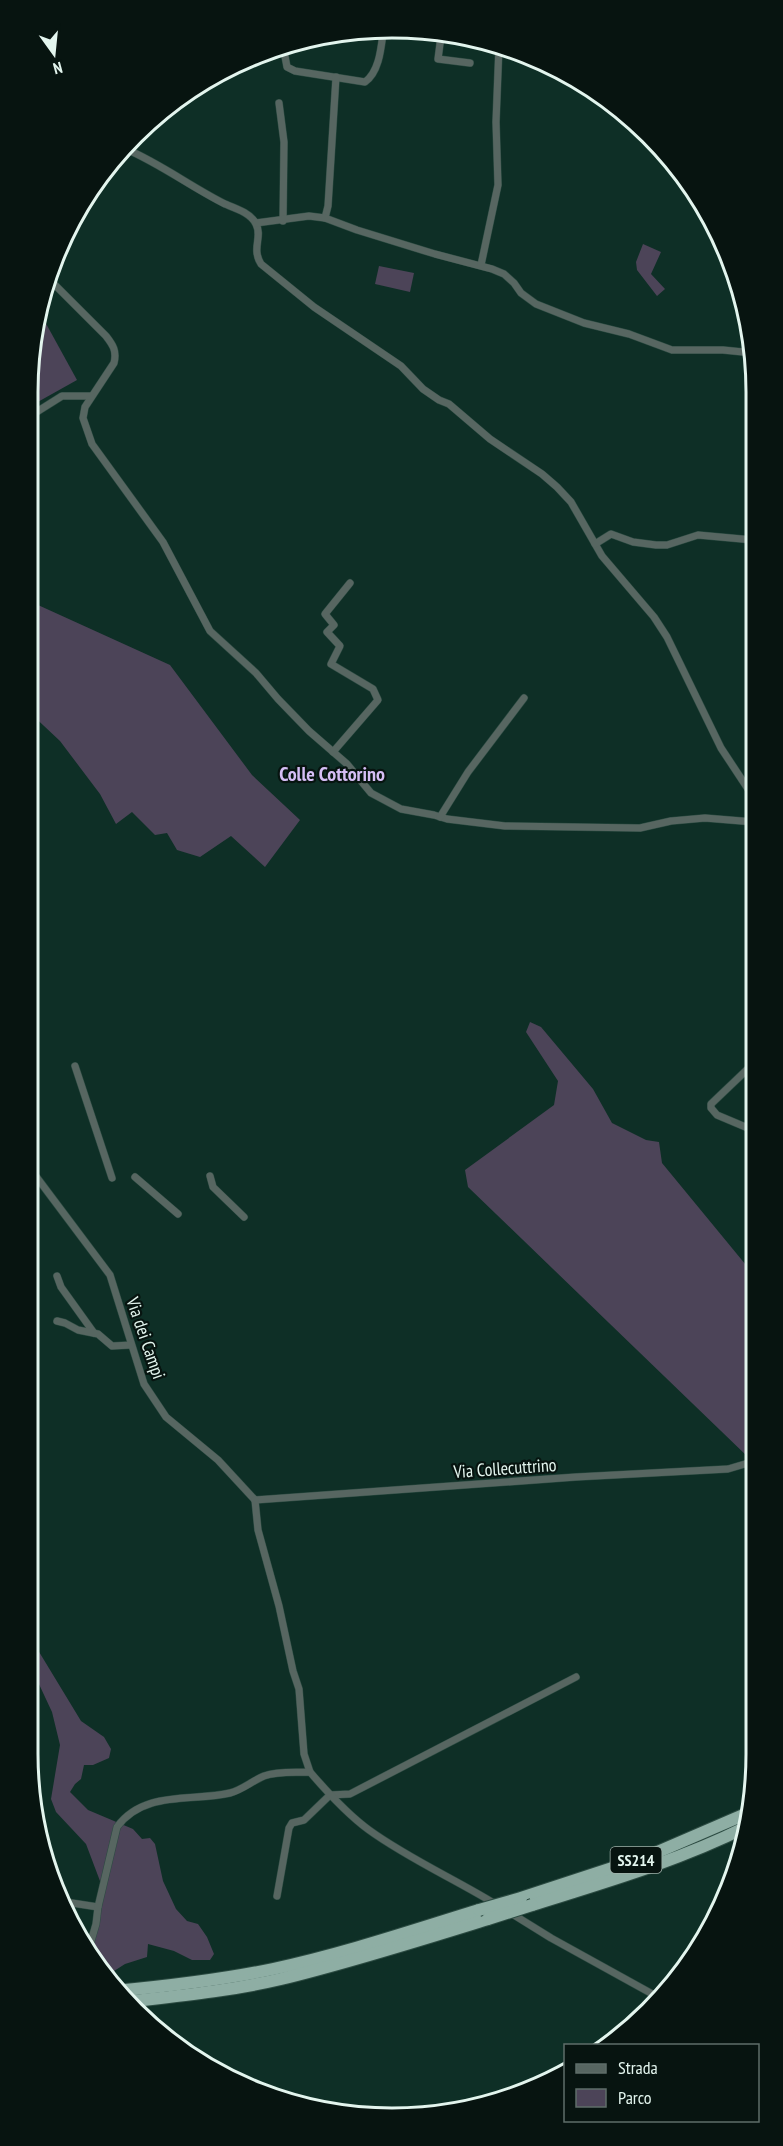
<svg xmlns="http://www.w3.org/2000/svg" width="783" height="2146" font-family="'PT Sans Narrow',sans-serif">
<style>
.green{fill:#4c4458}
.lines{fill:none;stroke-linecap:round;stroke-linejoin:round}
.minor-casing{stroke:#2c4b42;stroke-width:8}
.trunk-casing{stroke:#2c4b42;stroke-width:14}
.minor{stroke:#576661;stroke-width:7}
.trunk{stroke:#8eaea4;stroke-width:12}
.trunk-bridge-casing{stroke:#2c4b42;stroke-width:14;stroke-linecap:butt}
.trunk-bridge{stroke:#8eaea4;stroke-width:12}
.labels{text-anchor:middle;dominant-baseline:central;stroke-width:4.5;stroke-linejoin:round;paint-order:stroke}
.shield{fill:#071410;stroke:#a1b2ab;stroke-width:1.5}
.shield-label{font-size:16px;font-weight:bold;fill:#e3f5ee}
.street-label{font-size:18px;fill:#e3f5ee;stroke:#071410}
.neighbourhood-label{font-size:20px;font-weight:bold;fill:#d5bef5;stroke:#071410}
.rim{fill:none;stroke:#e3f5ee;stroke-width:3}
</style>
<rect width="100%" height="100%" fill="#0e2f26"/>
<!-- green -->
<g class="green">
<polygon points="643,244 661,252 651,274 665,289 657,296 637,270 636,262"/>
<polygon points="379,266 414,273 410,292 375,284"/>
<polygon points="38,309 77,380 27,408 27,391"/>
<polygon points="38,605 170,665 252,775 300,820 265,867 231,836 200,857 177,850 167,833 155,835 132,812 116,824 100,794 60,741 27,710 27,618"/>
<polygon points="530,1022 541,1027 593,1089 612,1123 646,1140 659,1142 662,1163 755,1276 755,1454 749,1458 468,1187 465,1170 554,1105 558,1081 526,1032"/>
<polygon points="27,1632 81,1721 104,1737 111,1749 109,1758 93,1765 84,1765 81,1779 75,1784 70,1792 88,1810 133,1829 142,1839 150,1838 155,1844 163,1881 176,1909 187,1921 198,1924 207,1937 214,1954 210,1960 192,1960 174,1951 148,1944 147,1957 125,1964 114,1971 109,1981 87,1946 103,1889 86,1844 56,1812 51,1799 60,1745 52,1712 38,1682 27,1670"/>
</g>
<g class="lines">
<defs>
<g id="minor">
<polyline points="441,36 438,59 470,63"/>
<path d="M284,51L287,67L295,71L365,82C379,72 381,49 383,33"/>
<polyline points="279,103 284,142 283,221"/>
<path d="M126,149C161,164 191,187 225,204C235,208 251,213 256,224C263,237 251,248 261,264L314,307L401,366L423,389L439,400L449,404L490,439L542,474L557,487L571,502L602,556L654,617L667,637L721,748L754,798"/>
<polyline points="325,218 328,206 336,77"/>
<polyline points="256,223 309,216 325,218 357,230 435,254 492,269 504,274 514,283 521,293 536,304 584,323 629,334 672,350 723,350 753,353"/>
<polyline points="481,265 498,185 496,122 499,46 501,46"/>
<path d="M49,279L106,336C113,345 117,351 114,363L85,407L83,418L92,444L163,542L210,631L256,673L278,699L309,731L347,764L371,793L401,809L434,815L447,819L505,826L640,828L671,821L705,818L754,822"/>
<polyline points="27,418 62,396 91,396"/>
<polyline points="595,544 611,534 633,542 656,545 667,545 698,535 753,540"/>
<polyline points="333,752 378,700 373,689 331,664 340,646 327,632 334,625 325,614 350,583"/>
<polyline points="440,817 468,772 524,698"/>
<polyline points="754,1063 711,1104 711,1108 717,1115 755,1131"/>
<polyline points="75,1066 112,1178"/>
<polyline points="27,1136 34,1159 35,1175"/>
<polyline points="27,1171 35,1175 110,1275 144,1384 166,1417 218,1460 255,1500"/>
<polyline points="210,1176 213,1187 244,1217"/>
<polyline points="135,1177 178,1214"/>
<polyline points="57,1276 61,1287 94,1333"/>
<polyline points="57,1321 65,1323 78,1330 98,1334 112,1346 131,1345"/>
<polyline points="255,1500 576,1477 728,1469 755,1461"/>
<polyline points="255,1500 258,1530 279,1606 293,1671 299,1689 304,1754 310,1772"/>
<polyline points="277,1896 289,1828 292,1823 304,1820 330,1795 350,1794 576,1677"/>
<polyline points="59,1901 98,1907 96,1924 89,1948"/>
<path d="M98,1907L117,1827C144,1790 192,1802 230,1793C242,1790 252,1781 264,1776C278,1771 295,1773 310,1772C328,1793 347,1814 369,1830C409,1859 455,1879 497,1905"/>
<polyline points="509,1912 551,1938 656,1996"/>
</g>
<g id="trunk">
<polyline points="521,1898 646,1857 748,1813"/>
<path d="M532,1905C605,1882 678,1861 746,1827"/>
<path d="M115,1991C168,1986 221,1980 273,1969C343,1954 411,1931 479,1910"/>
<path d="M126,2002C178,1996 230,1991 281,1979C351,1962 420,1940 488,1919"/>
</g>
</defs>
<!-- minor casing -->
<use href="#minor" class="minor-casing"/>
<!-- trunk casing -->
<use href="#trunk" class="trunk-casing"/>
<!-- minor -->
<use href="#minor" class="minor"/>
<!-- trunk -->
<use href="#trunk" class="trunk"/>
<defs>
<g id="trunk-bridge">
<polyline points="479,1910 521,1898"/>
<polyline points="488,1919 532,1905"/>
</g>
</defs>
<!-- trunk-bridge casing -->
<use href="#trunk-bridge" class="trunk-bridge-casing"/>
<!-- trunk-bridge -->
<use href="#trunk-bridge" class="trunk-bridge"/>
</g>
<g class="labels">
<!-- shield labels -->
<rect class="shield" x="610.5" y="1847" width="51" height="26" rx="4.5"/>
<g class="shield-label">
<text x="636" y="1860">SS214</text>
</g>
<!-- street labels -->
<g class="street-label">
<text transform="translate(146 1338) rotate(71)">Via dei Campi</text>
<text transform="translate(505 1468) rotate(-4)">Via Collecuttrino</text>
</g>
<!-- neighbourhood labels -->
<g class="neighbourhood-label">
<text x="332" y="774">Colle Cottorino</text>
</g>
</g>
<!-- crop -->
<path d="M0 0H783V2146H0ZM392 38H392A354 354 0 0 1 746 392V1754A354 354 0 0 1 392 2108H392A354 354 0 0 1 38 1754V392A354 354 0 0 1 392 38Z" fill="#071410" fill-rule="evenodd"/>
<path class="rim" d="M392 38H392A354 354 0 0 1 746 392V1754A354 354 0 0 1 392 2108H392A354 354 0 0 1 38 1754V392A354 354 0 0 1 392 38Z"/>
<!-- legend -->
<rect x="564" y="2044" width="195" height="78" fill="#071410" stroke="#5f6e69" stroke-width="1.5"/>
<rect x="576" y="2064" width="30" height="9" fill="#576661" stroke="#5f6e69" stroke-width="1.5"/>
<text x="618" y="2074" font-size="18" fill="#e3f5ee">Strada</text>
<rect x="576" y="2089" width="30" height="18" fill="#4c4458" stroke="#5f6e69" stroke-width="1.5"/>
<text x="618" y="2104" font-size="18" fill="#e3f5ee">Parco</text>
<!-- north arrow -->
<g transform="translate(54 54) rotate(165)" stroke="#071410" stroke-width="4.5" paint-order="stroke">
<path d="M0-4.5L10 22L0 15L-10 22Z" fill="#e3f5ee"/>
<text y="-9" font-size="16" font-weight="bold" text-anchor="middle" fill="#e3f5ee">N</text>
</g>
</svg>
